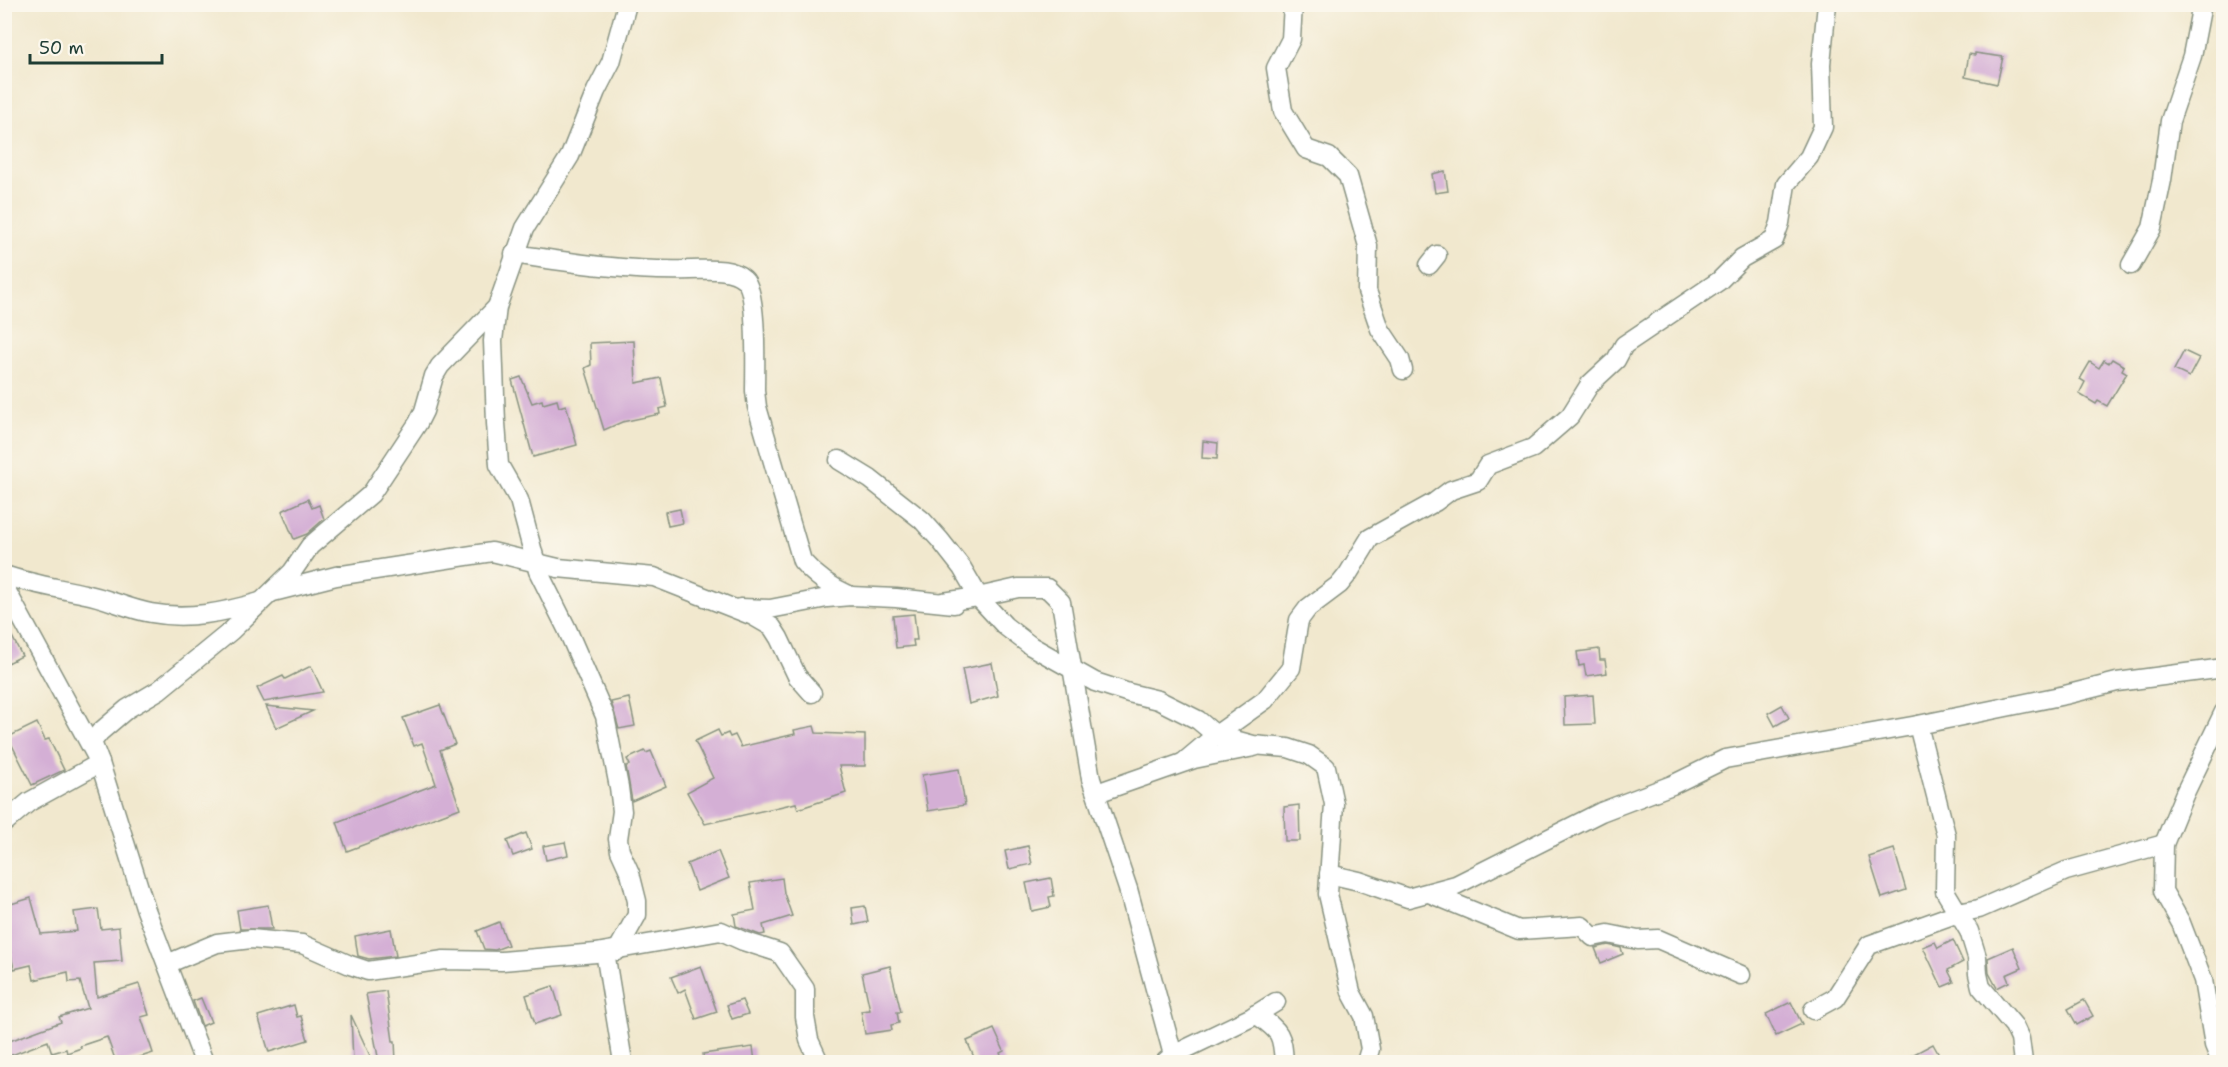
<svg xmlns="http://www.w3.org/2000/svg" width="2228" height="1067" font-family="'Shantell Sans',sans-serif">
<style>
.building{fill:#d4afd5}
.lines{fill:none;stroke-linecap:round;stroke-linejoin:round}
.street-casing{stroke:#889281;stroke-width:21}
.street{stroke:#fff;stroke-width:18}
</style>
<rect width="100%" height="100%" fill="#fbf7ec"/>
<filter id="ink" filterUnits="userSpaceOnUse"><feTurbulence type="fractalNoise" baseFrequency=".0167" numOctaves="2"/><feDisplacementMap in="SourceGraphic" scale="12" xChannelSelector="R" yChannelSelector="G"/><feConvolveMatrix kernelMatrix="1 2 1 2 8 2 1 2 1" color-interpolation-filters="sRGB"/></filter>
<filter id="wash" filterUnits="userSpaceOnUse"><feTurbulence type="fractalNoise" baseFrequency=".008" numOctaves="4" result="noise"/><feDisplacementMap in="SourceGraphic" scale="24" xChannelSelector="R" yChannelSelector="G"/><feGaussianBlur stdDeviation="1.35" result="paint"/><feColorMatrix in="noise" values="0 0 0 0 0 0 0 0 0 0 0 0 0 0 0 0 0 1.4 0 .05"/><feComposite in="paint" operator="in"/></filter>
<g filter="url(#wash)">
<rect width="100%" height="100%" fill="#f1e8ce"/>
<g id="blocks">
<!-- building -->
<g class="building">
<polygon points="1975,53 2003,57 1997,84 1965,77 1969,54 1975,55"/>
<polygon points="1445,171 1448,191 1435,193 1432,174"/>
<polygon points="634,341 636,383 661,378 667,407 659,409 660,414 622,422 604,430 585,368 591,365 590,343"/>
<polygon points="2184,351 2199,358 2189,377 2174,370"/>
<polygon points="2112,359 2124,366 2122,370 2127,373 2107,406 2098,401 2096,404 2079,394 2085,382 2080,379 2090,362 2099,368 2104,360 2109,363"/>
<polygon points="521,377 532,403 542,400 543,404 557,400 559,407 566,405 577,445 533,457 512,380"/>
<polygon points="1203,441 1218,443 1217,459 1202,458"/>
<polygon points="308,499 312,508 319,505 324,519 307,534 294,539 282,511"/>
<polygon points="680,509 683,523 668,526 665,512"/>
<polygon points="914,614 917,640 913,640 914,646 896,648 893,616"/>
<polygon points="4,621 22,656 4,665"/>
<polygon points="1599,649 1600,660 1605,660 1607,673 1586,676 1584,665 1579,666 1577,652"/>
<polygon points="992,663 998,696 969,704 962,669"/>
<polygon points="311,666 323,692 264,702 257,688 283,676 285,679"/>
<polygon points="1593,695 1595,724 1565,725 1564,697"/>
<polygon points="629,698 635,726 619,729 611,702"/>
<polygon points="440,705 455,744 440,750 460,808 347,851 337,822 436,784 422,743 414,746 403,718"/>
<polygon points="1782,705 1789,718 1775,726 1768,713"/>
<polygon points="266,706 313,711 276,728"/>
<polygon points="37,723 45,740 49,739 64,770 32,785 8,737"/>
<polygon points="814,726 816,733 865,735 865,766 839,766 846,793 798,809 796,803 705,824 687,792 713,778 695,741 718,730 721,736 728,733 730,737 735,735 741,747 795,734 794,730"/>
<polygon points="645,751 646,753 651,751 666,786 632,801 626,766 630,765 627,759"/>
<polygon points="959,769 965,805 928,811 922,775"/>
<polygon points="1299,805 1300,841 1285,841 1284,807"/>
<polygon points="526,833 532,849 513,856 507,841"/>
<polygon points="565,842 568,855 546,860 543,846"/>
<polygon points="1028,846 1032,864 1009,869 1005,851"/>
<polygon points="1894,849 1906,890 1882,898 1869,857"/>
<polygon points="718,851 729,878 697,891 687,864"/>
<polygon points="782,878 784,893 792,916 763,925 765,934 760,935 736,926 734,914 755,910 750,883"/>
<polygon points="1051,878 1054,896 1049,897 1051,907 1032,911 1026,883"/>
<polygon points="31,898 41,934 77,931 74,912 98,909 101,929 119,927 122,961 94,963 97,997 139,984 149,1015 141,1017 153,1053 125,1062 116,1062 107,1037 80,1046 81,1048 67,1053 66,1049 52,1053 48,1041 4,1058 4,1043 61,1022 59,1017 88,1008 80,981 69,982 68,972 34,980 31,965 14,969 4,922 4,906"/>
<polygon points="268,905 272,929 240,929 237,910"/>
<polygon points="865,906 868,922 854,925 852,908"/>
<polygon points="499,922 508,945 495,950 484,949 477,931"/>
<polygon points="391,929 396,956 369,959 358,956 355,936"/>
<polygon points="1953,940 1963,962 1948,970 1954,982 1942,987 1923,947 1935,942 1938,948"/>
<polygon points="1608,945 1621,948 1623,954 1601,963 1595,948"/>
<polygon points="2013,947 2022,968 2006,975 2009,982 1997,988 1989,973 1988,958"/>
<polygon points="701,966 717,1012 696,1019 685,989 678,993 671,977"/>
<polygon points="890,966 901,1012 897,1012 899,1023 891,1025 892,1030 865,1034 861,1011 870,1010 862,973"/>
<polygon points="553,986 562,1015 535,1024 526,995"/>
<polygon points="386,991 393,1041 395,1041 396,1062 379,1062 366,994"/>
<polygon points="201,998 211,1022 202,1026 193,1001"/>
<polygon points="742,1000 748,1014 732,1019 727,1005"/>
<polygon points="2084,1000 2093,1016 2077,1025 2068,1009"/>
<polygon points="1791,1002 1802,1024 1776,1036 1766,1014"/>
<polygon points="294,1005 297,1017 301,1016 308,1040 269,1052 258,1016"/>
<polygon points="351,1015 373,1062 353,1062"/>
<polygon points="994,1029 1004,1051 1000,1053 1004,1062 976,1062 967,1041"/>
<polygon points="1933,1044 1943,1062 1899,1062"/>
<polygon points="753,1047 755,1062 704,1062 703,1054"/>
</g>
</g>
</g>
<g filter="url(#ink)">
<use href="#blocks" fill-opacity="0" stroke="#889281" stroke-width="1.5"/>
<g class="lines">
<defs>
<g id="street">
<polyline points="1293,4 1291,39 1276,68 1283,111 1306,149 1329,157 1348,176 1368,246 1367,291 1380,329 1400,359 1403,370"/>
<path d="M514,254C573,263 632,272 691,270C708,270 731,267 744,279C758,291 755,371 755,391L757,407L802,561C816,577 832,588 851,596"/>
<polyline points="1429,265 1437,255"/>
<polyline points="2131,265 2152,228 2162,180 2170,121 2192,56 2202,4"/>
<polyline points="497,307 493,341 496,423 499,465 519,500 538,571 567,629 605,716 619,787 622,811 618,839 620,851 630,873 637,901 637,915 617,951"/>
<polyline points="839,460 870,479 922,520 940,540 962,568 980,599 1005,626 1031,646 1095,682 1129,693 1158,700 1198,720 1216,735 1253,745 1288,748 1309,755 1326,767 1334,804 1328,894 1351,992 1364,1016 1370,1049 1366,1062"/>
<path d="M4,575C31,584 58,588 85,594C107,598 128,609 151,613C188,620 225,612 260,602"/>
<polyline points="4,586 100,763 146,910 204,1062"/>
<polyline points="273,592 336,576 492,552 558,568 654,577 753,616 772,627 779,638 797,676 812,693"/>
<polyline points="943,602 978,597 1018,588 1047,588 1061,602 1091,779 1128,889 1173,1055"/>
<polyline points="740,608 770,609 827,598 851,596 896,598 954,604"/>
<polyline points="1184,762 1216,735 1265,700 1291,668 1299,620 1308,608 1340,584 1348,574 1370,538 1435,502 1451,490 1478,481 1488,465 1533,448 1570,416 1590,384 1616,360 1624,345 1719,281 1742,258 1774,240 1780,223 1786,184 1809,157 1823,127 1821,64 1827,4"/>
<polyline points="1097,793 1194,759 1254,747"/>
<polyline points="4,823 29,802 100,763 92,742 100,732 127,709 159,690 231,631 292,572 310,546 371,494 418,423 424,411 434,376 440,366 497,307 525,228 570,156 596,91 611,62 627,4"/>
<polyline points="1329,874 1359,881 1408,898 1456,885 1601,812 1672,785 1725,759 1918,725"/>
<polyline points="1429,893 1519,930 1582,926 1593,937 1608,934 1638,940 1658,939 1741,975"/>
<polyline points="605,952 623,1062"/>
<polyline points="167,964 217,943 251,939 302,944 350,965 368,971 444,960 502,961 596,953 721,931 743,941 780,953 805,989 805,1017 809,1040 819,1062"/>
<polyline points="1813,1010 1835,998 1869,945 1958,913 1979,909 2066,871 2164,844"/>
<path d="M1256,1014C1280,1032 1282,1032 1284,1062"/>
<polyline points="1165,1062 1173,1055 1252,1017 1276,1002"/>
<polyline points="2023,1062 2020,1039 2014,1026 1981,987 1978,974 1977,957 1969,931 1945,891 1946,835 1918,725 2065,695 2117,682 2224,668"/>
<polyline points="2221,1062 2214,1045 2203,980 2181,923 2163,891 2164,844 2184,795 2224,712"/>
</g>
</defs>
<!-- street casing -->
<use href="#street" class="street-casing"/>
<!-- street -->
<use href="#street" class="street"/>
</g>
</g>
<!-- margin -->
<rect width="2228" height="1067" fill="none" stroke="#fbf7ec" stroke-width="24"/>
<!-- scale -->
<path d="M30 54v9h132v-9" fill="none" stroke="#1f3d34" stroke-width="3"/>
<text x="39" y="54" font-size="18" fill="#1f3d34" stroke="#fbf7ec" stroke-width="4.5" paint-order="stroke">50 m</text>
</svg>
